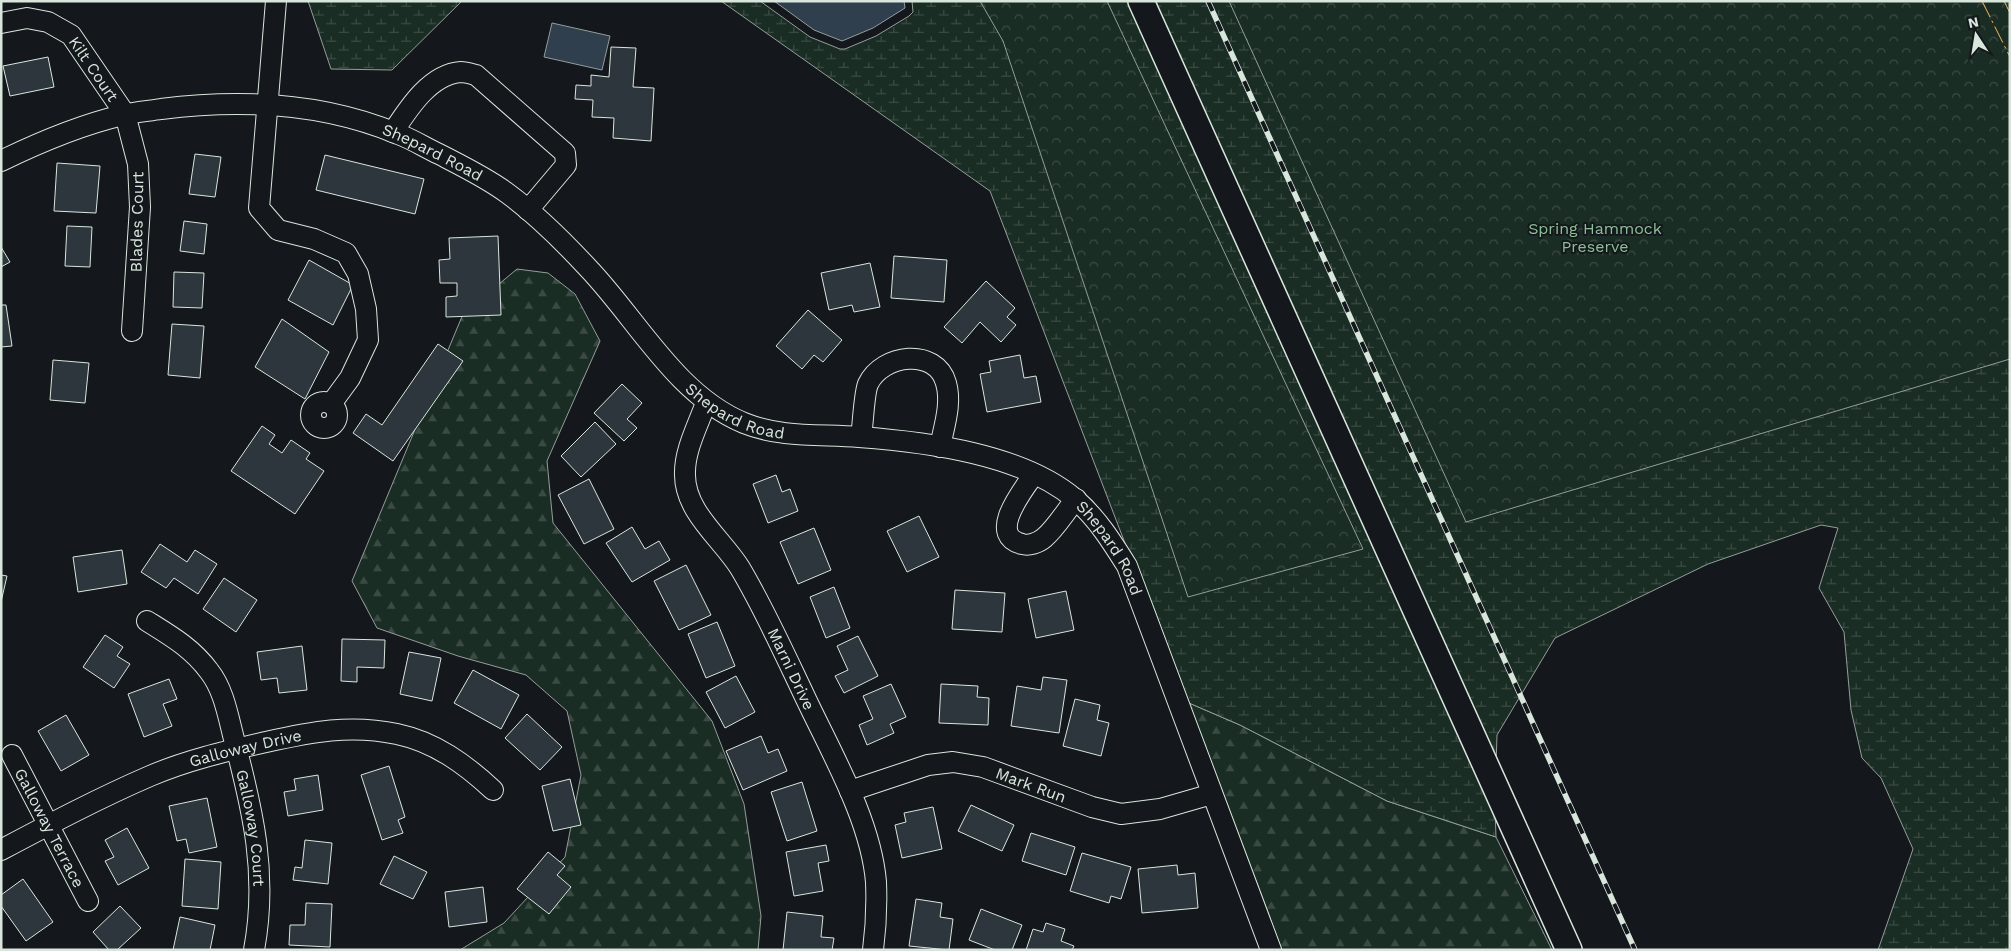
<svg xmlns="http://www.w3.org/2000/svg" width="2011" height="951" font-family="'Work Sans',sans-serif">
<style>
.forest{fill:url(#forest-firs);stroke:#939e99}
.wetland{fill:url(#wetland-marsh);stroke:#939e99}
.park{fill:url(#park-crowns);stroke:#939e99}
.water{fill:#2f3f4d;stroke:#939e99}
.building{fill:#2c363c;stroke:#d8e6dc}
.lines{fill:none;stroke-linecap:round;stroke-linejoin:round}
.minor-casing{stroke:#d8e6dc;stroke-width:22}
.major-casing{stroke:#d8e6dc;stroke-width:28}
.minor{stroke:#14181c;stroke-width:20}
.major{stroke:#14181c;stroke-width:25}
.rail-casing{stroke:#d8e6dc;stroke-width:5.5}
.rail{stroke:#14181c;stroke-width:4;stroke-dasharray:11;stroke-linecap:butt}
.power{stroke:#ffb74d;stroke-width:1;stroke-dasharray:18 4 2.5 4;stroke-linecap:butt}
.labels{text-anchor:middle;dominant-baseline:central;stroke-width:4;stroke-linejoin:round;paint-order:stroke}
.street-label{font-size:16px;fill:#d8e6dc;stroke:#14181c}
.park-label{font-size:16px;fill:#8ac095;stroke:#14181c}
</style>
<defs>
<pattern id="forest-firs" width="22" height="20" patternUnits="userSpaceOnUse" patternTransform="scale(1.25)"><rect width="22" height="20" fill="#1a2d24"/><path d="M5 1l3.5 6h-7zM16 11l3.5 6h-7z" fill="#3b4b43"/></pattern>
<pattern id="wetland-marsh" width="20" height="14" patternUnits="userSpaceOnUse" patternTransform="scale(1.25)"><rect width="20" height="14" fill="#1a2d24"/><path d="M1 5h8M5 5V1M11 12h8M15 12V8" fill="none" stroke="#3b4b43"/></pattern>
<pattern id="park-crowns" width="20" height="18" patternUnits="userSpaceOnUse" patternTransform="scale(1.25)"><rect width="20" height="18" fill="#1a2d24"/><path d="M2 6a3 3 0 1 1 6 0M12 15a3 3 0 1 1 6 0" fill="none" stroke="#3b4b43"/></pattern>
</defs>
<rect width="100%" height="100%" fill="#14181c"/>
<!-- forest -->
<g class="forest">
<polygon points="517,269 548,273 575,294 600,341 547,461 553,523 712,721 744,804 761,916 758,950 460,950 504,923 565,857 581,775 567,711 526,675 458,656 377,628 352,581 463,314"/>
<polygon points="1189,703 1240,725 1387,801 1496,837 1552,950 1282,950"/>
</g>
<!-- wetland -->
<g class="wetland">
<polygon points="308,1 462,1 392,70 331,69"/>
<polygon points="721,1 760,1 810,37 840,49 845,49 876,36 909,16 913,12 912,1 1131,1 1495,808 1496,837 1387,801 1240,725 1189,703 1153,606 1135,562 1128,551 990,191"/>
<polygon points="1151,1 1963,1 2010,97 2010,950 1878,950 1913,849 1881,778 1862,758 1851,710 1844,632 1819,588 1838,528 1821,525 1708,564 1555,638 1497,735 1496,766"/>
</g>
<!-- park -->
<g class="park">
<polygon points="980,1 1107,1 1363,549 1188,597 1003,41"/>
<polygon points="1229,1 2010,1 2010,359 1466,522"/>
</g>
<!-- water -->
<g class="water">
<polygon points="774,1 904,1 905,8 873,28 842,41 814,30"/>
<polygon points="552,23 610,36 602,70 544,57"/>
</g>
<!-- building -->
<g class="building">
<polygon points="611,47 636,48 633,87 654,88 651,141 613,138 614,118 592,117 593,100 575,99 576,85 591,86 591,75 609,77"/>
<polygon points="48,57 54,87 10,96 3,66"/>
<polygon points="195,154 221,157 215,197 189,194"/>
<polygon points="325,155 424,179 415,214 316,190"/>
<polygon points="57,163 100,166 96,213 54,211"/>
<polygon points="184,221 207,224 204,254 180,251"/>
<polygon points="67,226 92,227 90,267 65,266"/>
<polygon points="498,236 501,315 446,317 446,297 457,296 457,283 440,283 439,260 450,259 449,238"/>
<polygon points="1,247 10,262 1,267"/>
<polygon points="894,256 947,260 944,302 891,298"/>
<polygon points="309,260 353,285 333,325 288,300"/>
<polygon points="870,263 880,307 854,312 852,305 829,310 821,273"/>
<polygon points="174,272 204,273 202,308 173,307"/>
<polygon points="986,281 1015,308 1007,317 1016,325 1001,342 980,322 962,343 944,327"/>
<polygon points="1,305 6,305 12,346 1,347"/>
<polygon points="808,310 842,340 823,362 814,355 802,369 776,346"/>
<polygon points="282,319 329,352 305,399 255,367"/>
<polygon points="172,324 204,326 200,378 168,375"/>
<polygon points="438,344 463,361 393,461 353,433 366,414 382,425"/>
<polygon points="1020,355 1024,378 1036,376 1041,402 987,412 980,374 991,372 989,361"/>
<polygon points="53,360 89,363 85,403 50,400"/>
<polygon points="622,384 642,403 627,419 637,428 624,441 594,413"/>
<polygon points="595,422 616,444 581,477 561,456"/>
<polygon points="262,426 275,435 269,444 282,453 291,440 310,453 306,459 324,471 295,514 231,471"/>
<polygon points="776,475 782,492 790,489 798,511 768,523 753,484"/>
<polygon points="589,479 614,529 584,544 558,495"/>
<polygon points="919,516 939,557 907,572 887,531"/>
<polygon points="632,527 645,549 659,541 670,560 632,582 606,543"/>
<polygon points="814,528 831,570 798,584 780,542"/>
<polygon points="160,544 187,562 195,550 217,564 198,594 174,578 166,588 141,572"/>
<polygon points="122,550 127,584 78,592 73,557"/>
<polygon points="686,565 711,615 679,630 654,581"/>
<polygon points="1,575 7,576 1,602"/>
<polygon points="224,578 257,600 236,632 203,609"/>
<polygon points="834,587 850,628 826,638 810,597"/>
<polygon points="955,590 1005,593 1002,632 952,629"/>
<polygon points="1066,591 1074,630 1036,638 1028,599"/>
<polygon points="717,622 735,666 706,678 688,634"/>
<polygon points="105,635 123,647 117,656 130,664 114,688 83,667"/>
<polygon points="858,636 878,676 844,693 835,676 848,670 837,646"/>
<polygon points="342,639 385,640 384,668 357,667 357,682 341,681"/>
<polygon points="302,646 307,690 279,693 277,678 261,680 257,652"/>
<polygon points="409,652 441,658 432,701 400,694"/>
<polygon points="473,670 519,695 501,729 454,703"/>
<polygon points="736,676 755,712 725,728 706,692"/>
<polygon points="1043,677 1067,680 1059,733 1011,726 1017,686 1041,690"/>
<polygon points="169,679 177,699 163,704 172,726 144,737 128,694"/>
<polygon points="891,684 906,717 890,724 894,733 867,745 859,725 873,719 863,696"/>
<polygon points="941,684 978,686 977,697 989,698 988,725 939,723"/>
<polygon points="1075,699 1100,705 1097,720 1109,723 1101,756 1063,746"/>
<polygon points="527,714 562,747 540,770 505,738"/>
<polygon points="66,715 89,755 61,771 38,731"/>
<polygon points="761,736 768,753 778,749 787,771 743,790 726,751"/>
<polygon points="389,766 405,817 398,820 403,833 382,840 361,775"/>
<polygon points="318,775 323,810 288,816 284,792 296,790 294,779"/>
<polygon points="570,779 581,825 553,831 542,786"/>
<polygon points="802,782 817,831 787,841 771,792"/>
<polygon points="207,798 217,847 189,853 186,839 177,841 169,806"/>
<polygon points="971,805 1014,825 1002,851 958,831"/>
<polygon points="933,807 942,849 902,858 895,825 906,822 904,813"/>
<polygon points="127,828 149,868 118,885 105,861 114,857 105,840"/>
<polygon points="1031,833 1075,847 1066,875 1022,861"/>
<polygon points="305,840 332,843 328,884 293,880 295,867 302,868"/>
<polygon points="826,845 829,861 818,863 823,891 794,896 786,852"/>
<polygon points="548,852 565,866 557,875 571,887 549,914 517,889"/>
<polygon points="1082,853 1131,867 1121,899 1111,896 1109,903 1070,891"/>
<polygon points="394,856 427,872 413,899 380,884"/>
<polygon points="185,859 221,862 218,909 182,906"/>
<polygon points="1177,865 1178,875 1195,873 1198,908 1142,913 1138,869"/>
<polygon points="23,879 53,922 26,941 1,906 1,895"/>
<polygon points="483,887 487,922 449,927 445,892"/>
<polygon points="916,899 942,903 940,917 953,919 949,950 909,946"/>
<polygon points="306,903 332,904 330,947 289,945 290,925 305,925"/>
<polygon points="120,906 141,928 117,950 109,950 93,932"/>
<polygon points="981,909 1022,925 1012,950 995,950 969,940"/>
<polygon points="787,912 823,916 821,937 834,938 832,950 783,950"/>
<polygon points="180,917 215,925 210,950 173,950"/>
<polygon points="1046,923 1065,929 1061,941 1074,946 1072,950 1026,950 1033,929 1043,932"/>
</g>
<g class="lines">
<defs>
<g id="minor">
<polyline points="276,1 259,208 278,230 314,239 346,253 358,274 366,309 368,340 350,378 331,404"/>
<path id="s1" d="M1,23L27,18L48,22L71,35L125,114L138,164L140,207L132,331"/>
<path d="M393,132C408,109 430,74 461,72C466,72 472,74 476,75L565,153L566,165L528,210"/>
<path id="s2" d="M1,161C40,142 80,125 123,115C135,112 149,111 161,109C240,99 324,103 398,134C412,139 426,148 439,154C462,166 487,178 507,193C537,215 563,241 588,268C637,319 676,395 744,423C781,438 820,434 859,437C927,442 1022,454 1075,499C1097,518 1112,542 1127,566L1271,950"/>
<circle cx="324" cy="415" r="13"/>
<path id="s3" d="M706,403C698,425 684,451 685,475C685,512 722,539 740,568C765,610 785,655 806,699C832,754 871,821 876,882C877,905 876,927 873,950"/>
<path d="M861,437C863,425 864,393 868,384C882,354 936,347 946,383C952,404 944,426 940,447"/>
<path d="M1034,474C1024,489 986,535 1022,544C1029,546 1038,543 1044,538C1056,528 1065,512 1076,499"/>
<path id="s4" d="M147,621C171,636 192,648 209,671C224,690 228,716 234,739C253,811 268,875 254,950"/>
<path id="s5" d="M12,755L88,901"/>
<path id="s6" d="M850,791L928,765L953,762L983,767L1092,807L1121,814L1160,809L1212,794"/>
<path id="s7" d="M1,850C50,824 99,798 150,776C187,760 227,751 266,742C311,732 350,724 397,734C435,742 465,764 493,790"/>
</g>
<polyline id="major" points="1141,1 1569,950"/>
</defs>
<!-- minor casing -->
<use href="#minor" class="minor-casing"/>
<!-- major casing -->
<use href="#major" class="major-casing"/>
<!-- minor -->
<use href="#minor" class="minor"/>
<!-- major -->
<use href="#major" class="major"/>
<defs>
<polyline id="rail" points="1208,1 1635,950"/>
</defs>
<!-- rail casing -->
<use href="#rail" class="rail-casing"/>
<!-- rail -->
<use href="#rail" class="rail"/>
<!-- power -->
<g class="power">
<polyline points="1982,1 2010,57"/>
<polyline points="2004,1 2010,13"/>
</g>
</g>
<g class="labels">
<!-- street labels -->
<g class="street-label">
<text stroke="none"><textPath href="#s1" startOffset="115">Kilt Court</textPath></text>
<text stroke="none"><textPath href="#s2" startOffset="449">Shepard Road</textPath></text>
<text transform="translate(137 222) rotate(-89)">Blades Court</text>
<text stroke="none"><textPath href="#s2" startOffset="854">Shepard Road</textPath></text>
<text stroke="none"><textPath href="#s2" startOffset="1272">Shepard Road</textPath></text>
<text stroke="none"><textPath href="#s3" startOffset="299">Marni Drive</textPath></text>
<text stroke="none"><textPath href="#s7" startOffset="266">Galloway Drive</textPath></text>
<text stroke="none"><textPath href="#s6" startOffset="189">Mark Run</textPath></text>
<text stroke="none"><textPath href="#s5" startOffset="82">Galloway Terrace</textPath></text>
<text stroke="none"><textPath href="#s4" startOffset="244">Galloway Court</textPath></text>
</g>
<!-- park labels -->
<g class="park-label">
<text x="1595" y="228">Spring Hammock<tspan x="1595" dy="18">Preserve</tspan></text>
</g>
</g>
<!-- border -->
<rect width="2011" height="951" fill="none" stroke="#d8e6dc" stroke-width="5"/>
<!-- north arrow -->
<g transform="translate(1976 35) rotate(348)" stroke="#14181c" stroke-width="4" paint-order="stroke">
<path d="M0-4L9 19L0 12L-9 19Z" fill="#d8e6dc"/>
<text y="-8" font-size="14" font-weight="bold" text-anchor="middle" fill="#d8e6dc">N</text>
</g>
</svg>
